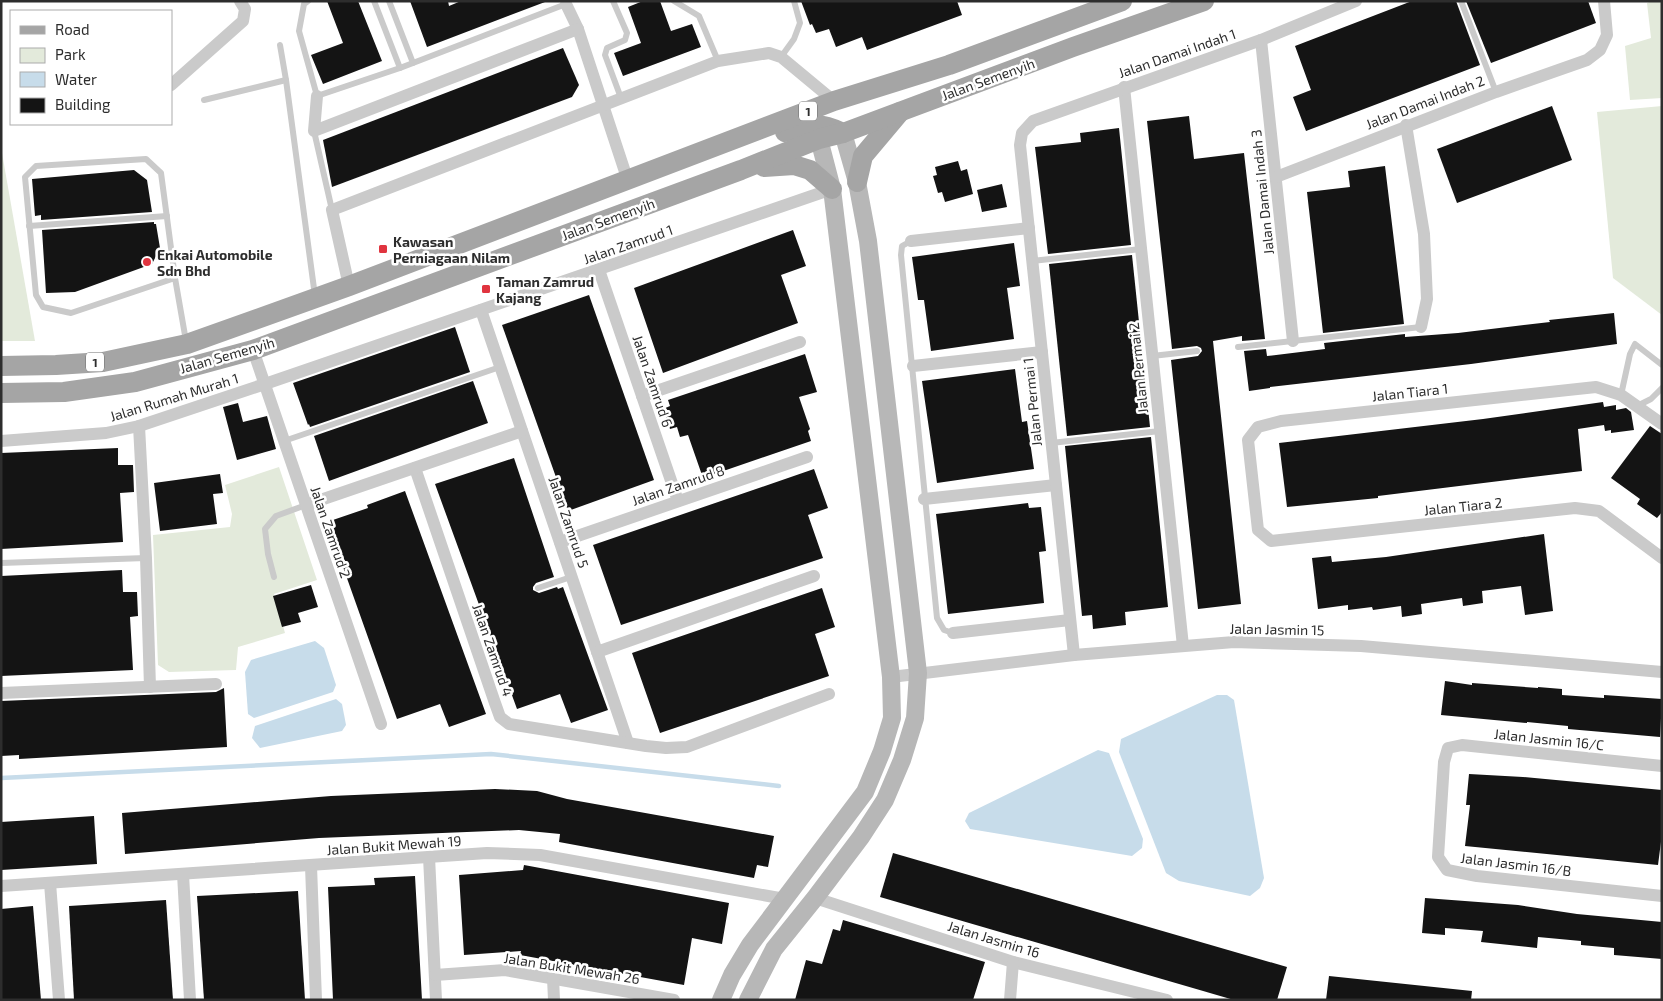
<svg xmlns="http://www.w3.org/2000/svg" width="1663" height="1001" font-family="'Exo 2',sans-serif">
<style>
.green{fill:#e3eadb}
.water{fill:#c7dcea}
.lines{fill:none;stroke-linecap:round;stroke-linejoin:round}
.stream{stroke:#c7dcea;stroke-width:4.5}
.building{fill:#141414}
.lane{stroke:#cacaca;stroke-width:6}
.street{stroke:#cacaca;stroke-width:12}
.secondary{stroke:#b7b7b7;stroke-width:18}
.primary{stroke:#a5a5a5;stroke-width:20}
.poi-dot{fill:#e0343f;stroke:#fff;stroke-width:2}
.labels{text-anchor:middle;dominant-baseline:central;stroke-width:5;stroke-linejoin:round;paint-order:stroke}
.shield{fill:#fff;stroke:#6c6c6c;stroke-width:1}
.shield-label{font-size:12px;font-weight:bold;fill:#2d2d2d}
.street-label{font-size:14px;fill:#2d2d2d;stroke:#fff}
.poi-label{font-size:14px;font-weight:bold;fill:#2d2d2d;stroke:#fff;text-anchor:start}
</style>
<rect width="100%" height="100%" fill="#fff"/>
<!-- green -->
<g class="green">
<polygon points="1652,1 1662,1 1662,98 1630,100 1625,46 1651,38 1647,3"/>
<polygon points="1662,106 1662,315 1613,278 1597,112"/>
<polygon points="1,153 2,153 35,341 1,341"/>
<polygon points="279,467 317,580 274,594 285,633 238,647 236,670 169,672 158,665 153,535 230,527 232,514 225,485"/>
</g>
<!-- water -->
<g class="water">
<polygon points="315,641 324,648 336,685 333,692 254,718 248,714 245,672 251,660"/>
<polygon points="1217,695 1227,695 1234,700 1264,878 1260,888 1250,896 1179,881 1166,873 1119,752 1121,739"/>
<polygon points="336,699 342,704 346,725 342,731 260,748 252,738 255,726"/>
<polygon points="1098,750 1109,753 1143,839 1142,848 1132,856 970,829 965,821 969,813"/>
</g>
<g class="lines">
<!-- stream -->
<polyline class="stream" points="1,778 491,754 779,786"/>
</g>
<!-- building -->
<g class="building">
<polygon points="327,1 358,1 382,61 323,84 311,55 343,43"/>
<polygon points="410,1 448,1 449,6 461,1 545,2 427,47"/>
<polygon points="643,1 660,1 671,31 692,24 701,47 623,76 614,53 641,43 628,7"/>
<polygon points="801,1 957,1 962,15 867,50 862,37 836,47 829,29 816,33 812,24 810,25"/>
<polygon points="1412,1 1456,1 1480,65 1306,131 1293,97 1311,90 1295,46"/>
<polygon points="1466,1 1588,1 1596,23 1491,63"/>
<polygon points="563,48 579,85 572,97 332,187 323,140"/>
<polygon points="1552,106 1572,160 1457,203 1437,149"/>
<polygon points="1189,116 1194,159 1244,153 1265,339 1242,341 1242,336 1213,341 1241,604 1198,609 1171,360 1198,356 1202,351 1201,348 1197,346 1172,349 1147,121"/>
<polygon points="1119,128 1131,245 1048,254 1035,147 1081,142 1080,133"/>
<polygon points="958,161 961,171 967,169 973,194 945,202 942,192 938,193 933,176 937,175 935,167"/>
<polygon points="1385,166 1404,324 1323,333 1307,192 1350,187 1348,171"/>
<polygon points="134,170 147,180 152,212 41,220 41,215 35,216 32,179"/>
<polygon points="1002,184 1007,207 982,212 977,190"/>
<polygon points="154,222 154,224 156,224 160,248 152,264 75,292 46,293 42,230"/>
<polygon points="793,230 806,266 781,275 798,323 663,373 634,288"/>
<polygon points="1014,243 1020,286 1007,288 1014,339 931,351 924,300 918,300 912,257"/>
<polygon points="1132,255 1150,427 1067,436 1049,264"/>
<polygon points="589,295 654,480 568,511 502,325"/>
<polygon points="1614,313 1617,344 1471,364 1270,387 1270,388 1249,391 1244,351 1266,349 1267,356 1325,349 1324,343 1405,334 1405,337 1458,333 1550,322 1549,320"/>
<polygon points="455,327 470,372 310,427 309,424 308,425 293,383"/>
<polygon points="805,354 817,392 799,397 810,429 808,431 811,441 703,478 688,435 680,437 677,427 670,429 663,409 670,406 668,400"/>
<polygon points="1015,369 1022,422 1027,421 1034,469 937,483 922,381"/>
<polygon points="473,381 488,423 329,481 314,436"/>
<polygon points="1603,402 1604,407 1616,405 1616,410 1626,408 1631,412 1634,430 1611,433 1611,430 1605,431 1604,425 1578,429 1582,471 1378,496 1378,498 1287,507 1279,443 1483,419"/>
<polygon points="238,403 243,422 267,416 276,449 237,460 223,407"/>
<polygon points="1650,426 1662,434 1662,512 1657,518 1637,504 1640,499 1611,478"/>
<polygon points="1151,437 1168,607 1125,612 1126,625 1093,629 1092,615 1082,616 1065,446"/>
<polygon points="118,448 118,465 133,465 134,492 120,493 123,542 1,549 1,453"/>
<polygon points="514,458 554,577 536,583 533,587 533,590 539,593 557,587 558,589 563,587 608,710 571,723 560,694 517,709 435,484"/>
<polygon points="814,469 828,508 808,515 823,558 621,625 593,545"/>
<polygon points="220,474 223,493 213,494 217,524 160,531 154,483"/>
<polygon points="405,491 486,714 449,727 440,704 397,719 327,522 368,508 367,505"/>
<polygon points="1028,503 1029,508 1041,507 1046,551 1039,552 1044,603 948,614 936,514"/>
<polygon points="1544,534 1553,611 1525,615 1521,586 1482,591 1483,603 1463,606 1462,598 1421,604 1422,614 1402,617 1401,606 1373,610 1372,607 1348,610 1348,605 1318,609 1312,558 1331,556 1332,562 1386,557"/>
<polygon points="122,570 123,592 137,592 138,616 130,617 133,670 1,676 1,576"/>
<polygon points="311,585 318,607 298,613 301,622 282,627 273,596"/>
<polygon points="822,588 835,627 815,634 829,676 660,733 632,653"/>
<polygon points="1445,681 1472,685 1472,683 1538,688 1538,687 1562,689 1562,695 1604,698 1604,695 1662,699 1660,737 1568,729 1568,726 1527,722 1527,723 1441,715"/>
<polygon points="224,688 227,747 19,759 19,755 1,756 1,701 216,692"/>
<polygon points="1469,774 1523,777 1662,790 1662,834 1658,865 1465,846 1470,805 1466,805"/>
<polygon points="495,789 537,791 567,799 774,836 768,867 757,865 754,878 559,842 560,834 519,830 319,838 125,854 122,813 331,796"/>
<polygon points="94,816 97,864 1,870 1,822"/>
<polygon points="893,853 1287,967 1277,1000 1234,1000 880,897"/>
<polygon points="524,865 729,903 722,944 692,938 684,985 520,955 521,951 464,955 459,875 523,870"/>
<polygon points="415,876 422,1000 333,1000 328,887 375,885 374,878"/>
<polygon points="298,891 305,1000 204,1000 197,896"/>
<polygon points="1425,898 1518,905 1577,914 1662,922 1662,959 1614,955 1614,948 1581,945 1581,941 1538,937 1537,948 1481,942 1483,931 1445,928 1445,935 1422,933"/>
<polygon points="166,900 173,1000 74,1000 69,906"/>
<polygon points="33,906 41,1000 1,1000 1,909"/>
<polygon points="843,920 985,962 973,1000 795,1000 806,960 822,964 833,929 840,931"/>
<polygon points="1329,976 1472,991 1471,1000 1326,1000"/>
</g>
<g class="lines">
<!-- lane -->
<g class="lane">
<polyline points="308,1 304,4 299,31 317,96 400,68 566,4 565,2"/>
<polyline points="374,1 400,68"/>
<polyline points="389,1 413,63"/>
<polyline points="613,1 627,33 625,40 607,48 605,55 621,98"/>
<polyline points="674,1 699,16 718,61"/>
<polyline points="1461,1 1496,92"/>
<polyline points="280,45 286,80 315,296"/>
<polyline points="781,57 794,39 800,23 794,1"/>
<polyline points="204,100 286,80"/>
<polyline points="314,131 332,210"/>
<polyline points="29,226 167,216"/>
<path d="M911,241L902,246L901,255C914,376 924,497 937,618L944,630L953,633"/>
<polyline points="1032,261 1141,249"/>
<polyline points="175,278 71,313 43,307 36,295 25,177 36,166 146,159 161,173 175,278 186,341"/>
<polyline points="1238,347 1421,327"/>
<polyline points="1152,356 1197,351"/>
<polyline points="1621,395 1630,354 1635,344 1662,365"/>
<polyline points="1637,406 1651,399 1662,388"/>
<polyline points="284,441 500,367"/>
<polyline points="1051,443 1160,431"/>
<polyline points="1,563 146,558"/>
<polyline points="274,577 268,554 265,529 276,516 306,505"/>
<polyline points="538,588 571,577"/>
</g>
<!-- street -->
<g class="street">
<polyline points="566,4 578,29 628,181"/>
<polyline points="1261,40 1293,341"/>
<polyline points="171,85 243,21 245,9 240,1"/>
<polyline points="1124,87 1183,646"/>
<polyline points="317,96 314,131 578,29"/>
<polyline points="1406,125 1424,234 1427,299 1421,327"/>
<polyline points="1276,177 1496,92 1587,60 1600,50 1607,35 1604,1"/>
<polyline points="911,241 1029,228"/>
<polyline points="599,270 678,501"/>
<polyline points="349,286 332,210 718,61 769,53 781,57 834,101"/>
<polyline points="481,310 628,743"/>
<polyline points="253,350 381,724"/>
<polyline points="913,366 1042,352"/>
<polyline points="642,396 800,342"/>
<polyline points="1662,424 1621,395 1596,387 1281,421 1258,427 1248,440 1258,530 1271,541 1575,508 1599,511 1662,558"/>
<polyline points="139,426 146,558 150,687"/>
<polyline points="1,441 106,433 139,426 265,384 832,189"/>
<polyline points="415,468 495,703 500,717 509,724 646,746 666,748 687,747 829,694"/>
<polyline points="924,499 1056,485"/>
<polyline points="306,505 522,431"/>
<polyline points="560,542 807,457"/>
<polyline points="953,633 1070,620"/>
<polyline points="597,652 814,576"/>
<polyline points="1074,655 1020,145 1022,133 1033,121 1261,40 1356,1"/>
<polyline points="891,677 1074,655 1234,642 1361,646 1662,672"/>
<polyline points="1,693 216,684"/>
<polyline points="1662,766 1462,745 1448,748 1444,762 1438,857 1447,870 1477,876 1662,896"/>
<polyline points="429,857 436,1000"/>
<polyline points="311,866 316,1000"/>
<polyline points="183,874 190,1000"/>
<polyline points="50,883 59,1000"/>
<polyline points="1,886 487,853 540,855 785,899"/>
<polyline points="815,898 1013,962 1167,1000"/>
<polyline points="435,975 505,970 674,1000"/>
<polyline points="553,978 554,1000"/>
<polyline points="1010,1000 1013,962"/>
</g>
<!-- secondary -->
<g class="secondary">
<polyline points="721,1000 732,975 750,945 865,792 882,751 892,718 891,677 832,189 819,139"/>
<polyline points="748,1000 774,949 815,898 861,837 885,800 902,760 915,718 918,673 868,241 857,182 843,133"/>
</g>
<!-- primary -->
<g class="primary">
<path d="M785,132C808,123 821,122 843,133"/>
<polyline points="764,167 794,165 810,170 832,189"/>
<polyline points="857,182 863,156 900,112"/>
<polyline points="1,366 56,365 103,362 187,344 349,286 834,101 949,65 1122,1"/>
<polyline points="1,393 64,392 135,382 253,350 741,170 819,139 843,133 1073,47 1204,1"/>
</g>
</g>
<!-- markers -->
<g class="poi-dot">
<rect x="378" y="244" width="10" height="10" rx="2.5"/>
<circle cx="147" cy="262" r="5"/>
<rect x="481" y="284" width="10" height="10" rx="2.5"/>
</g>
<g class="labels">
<!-- shield labels -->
<g class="shield">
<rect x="799" y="101.5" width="18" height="19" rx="4"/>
<rect x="86" y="352.5" width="18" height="19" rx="4"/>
</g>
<g class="shield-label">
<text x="808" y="111">1</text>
<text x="95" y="362">1</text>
</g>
<!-- street labels -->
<g class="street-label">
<text transform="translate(1177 53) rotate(-19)">Jalan Damai Indah 1</text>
<text transform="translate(988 79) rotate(-20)">Jalan Semenyih</text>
<text transform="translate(1425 102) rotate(-21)">Jalan Damai Indah 2</text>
<text transform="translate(1262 192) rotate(-96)">Jalan Damai Indah 3</text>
<text transform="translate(608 219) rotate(-20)">Jalan Semenyih</text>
<text transform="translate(628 244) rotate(-19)">Jalan Zamrud 1</text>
<text transform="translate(227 355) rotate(-16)">Jalan Semenyih</text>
<text transform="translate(1138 368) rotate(-96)">Jalan Permai 2</text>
<text transform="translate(653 381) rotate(71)">Jalan Zamrud 6</text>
<text transform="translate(1410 392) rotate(-6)">Jalan Tiara 1</text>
<text transform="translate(174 397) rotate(-17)">Jalan Rumah Murah 1</text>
<text transform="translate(1032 402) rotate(-96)">Jalan Permai 1</text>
<text transform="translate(678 485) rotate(-19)">Jalan Zamrud 8</text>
<text transform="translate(1463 506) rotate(-6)">Jalan Tiara 2</text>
<text transform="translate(569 522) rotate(71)">Jalan Zamrud 5</text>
<text transform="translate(331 532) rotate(71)">Jalan Zamrud 2</text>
<text transform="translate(1277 629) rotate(1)">Jalan Jasmin 15</text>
<text transform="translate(493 650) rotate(71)">Jalan Zamrud 4</text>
<text transform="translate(1549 739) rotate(6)">Jalan Jasmin 16/C</text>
<text transform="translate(394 845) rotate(-4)">Jalan Bukit Mewah 19</text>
<text transform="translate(1516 864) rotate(7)">Jalan Jasmin 16/B</text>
<text transform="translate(994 939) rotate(17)">Jalan Jasmin 16</text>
<text transform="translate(572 968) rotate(9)">Jalan Bukit Mewah 26</text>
</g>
<!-- poi labels -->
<g class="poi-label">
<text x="393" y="241">Kawasan<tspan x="393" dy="16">Perniagaan Nilam</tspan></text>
<text x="157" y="254">Enkai Automobile<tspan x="157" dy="16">Sdn Bhd</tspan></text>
<text x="496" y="281">Taman Zamrud<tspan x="496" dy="16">Kajang</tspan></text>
</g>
</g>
<!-- border -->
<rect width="1663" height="1001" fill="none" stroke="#2d2d2d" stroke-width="5"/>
<!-- legend -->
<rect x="10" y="10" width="162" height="115" fill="#ffffff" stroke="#ababab"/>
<rect x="20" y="26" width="25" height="8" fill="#a5a5a5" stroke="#ababab"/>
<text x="55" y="35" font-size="15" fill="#2d2d2d">Road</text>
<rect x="20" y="48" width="25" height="15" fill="#e3eadb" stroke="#ababab"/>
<text x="55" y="60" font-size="15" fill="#2d2d2d">Park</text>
<rect x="20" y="72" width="25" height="15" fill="#c7dcea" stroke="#ababab"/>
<text x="55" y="85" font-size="15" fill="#2d2d2d">Water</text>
<rect x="20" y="98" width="25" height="15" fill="#141414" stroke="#ababab"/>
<text x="55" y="110" font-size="15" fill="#2d2d2d">Building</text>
</svg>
